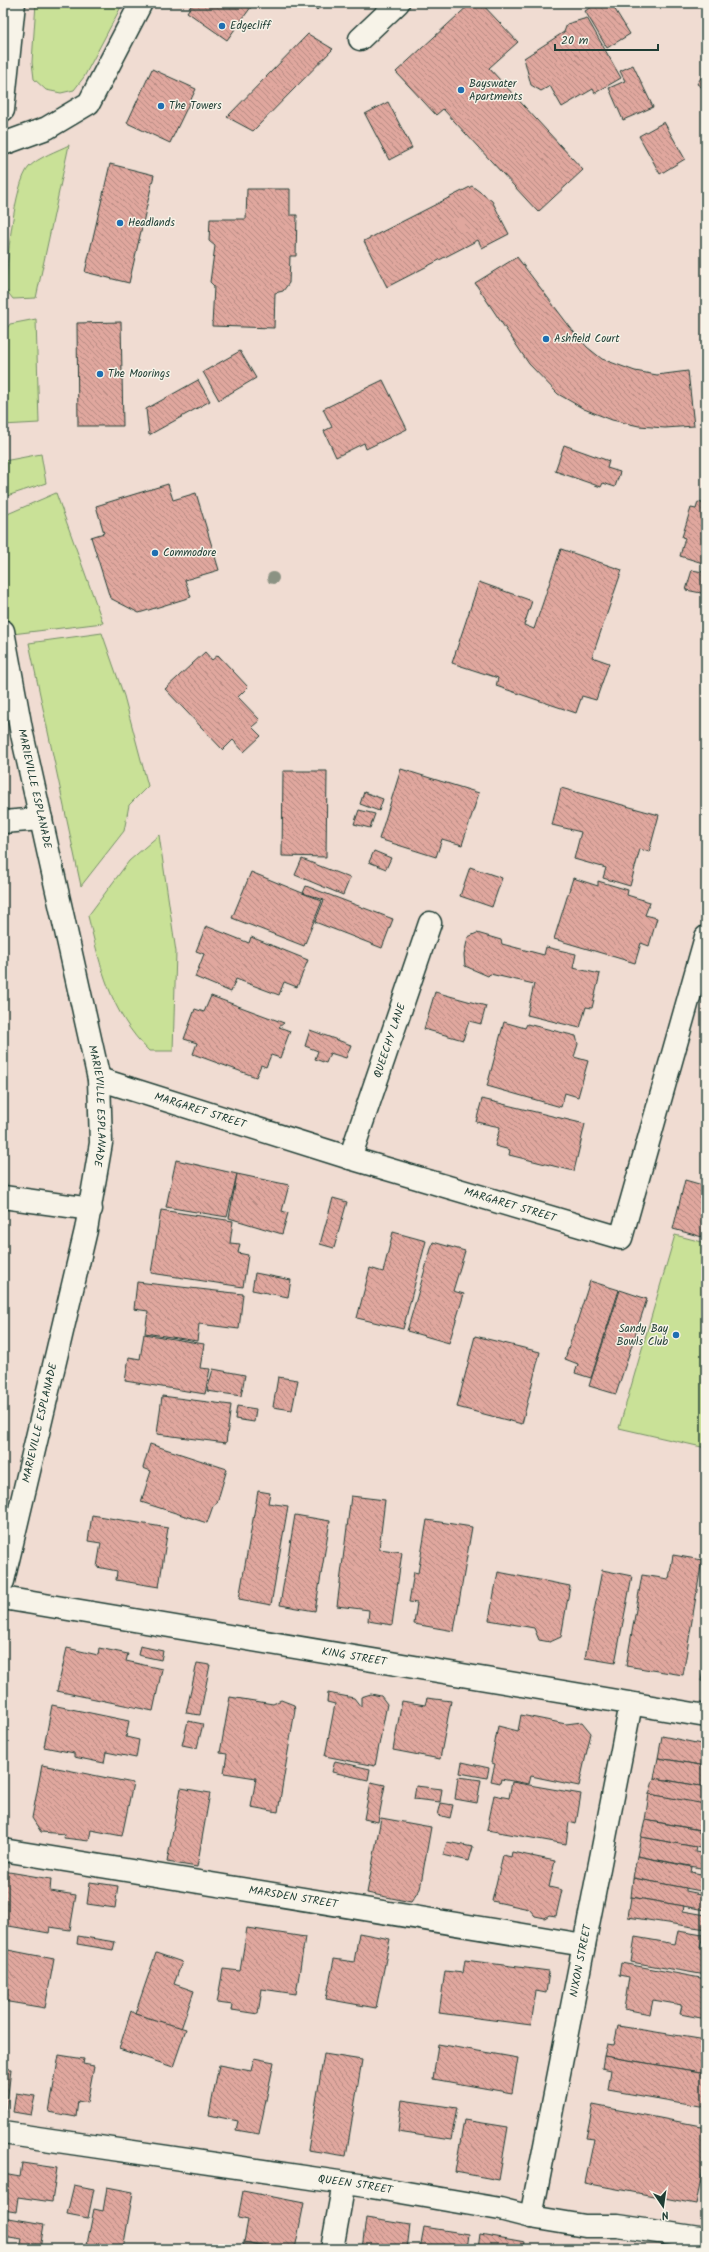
<svg xmlns="http://www.w3.org/2000/svg" width="709" height="2252" font-family="Kalam,sans-serif">
<style>
.green{fill:#c9e197;stroke:#748f66}
.building{fill:url(#building-back-hatch);stroke:#1f3d34}
.lines{fill:none;stroke-linecap:round;stroke-linejoin:round}
.minor-casing{stroke:#1f3d34;stroke-width:25}
.minor{stroke:#f7f3e8;stroke-width:22}
.tree{fill:#8b9283}
.poi-dot{fill:#1f6fb2;stroke:#f7f3e8;stroke-width:1.5}
.labels{text-anchor:middle;dominant-baseline:central;stroke-width:3;stroke-linejoin:round;paint-order:stroke}
.poi-label{font-size:11px;fill:#1f3d34;stroke:#f7f3e8;text-anchor:start}
.street-label{font-size:11px;fill:#1f3d34;stroke:#f7f3e8}
</style>
<defs>
<pattern id="building-back-hatch" width="6" height="6" patternUnits="userSpaceOnUse"><rect width="6" height="6" fill="#e0a79e"/><path d="M-1 5l2 2M0 0l6 6M5-1l2 2" fill="none" stroke="#b58982"/></pattern>
</defs>
<rect width="100%" height="100%" fill="#f0dcd2"/>
<filter id="ink" filterUnits="userSpaceOnUse"><feTurbulence type="fractalNoise" baseFrequency=".025" numOctaves="2"/><feDisplacementMap in="SourceGraphic" scale="8" xChannelSelector="R" yChannelSelector="G"/><feConvolveMatrix kernelMatrix="1 2 1 2 8 2 1 2 1" color-interpolation-filters="sRGB"/></filter>
<g filter="url(#ink)">
<!-- green -->
<g class="green">
<polygon points="36,3 123,3 84,77 74,90 61,93 46,90 34,79 32,62"/>
<path d="M69,145L36,298L13,299L6,290C6,267 14,183 29,167C39,157 57,151 69,145Z"/>
<polygon points="36,319 39,423 3,425 3,334 10,324"/>
<polygon points="41,454 46,483 7,496 4,461"/>
<polygon points="56,493 103,623 4,635 3,516"/>
<polygon points="102,633 124,696 148,786 129,805 124,831 81,886 29,643"/>
<path d="M159,835L176,952L173,1051H149C110,1012 101,968 88,916L129,861Z"/>
<polygon points="675,1235 706,1243 706,1448 619,1428"/>
</g>
<!-- building -->
<g class="building">
<polygon points="193,3 254,3 227,40 187,12"/>
<polygon points="310,3 324,3 317,10"/>
<polygon points="471,3 481,3 518,42 489,68 583,170 538,212 443,109 436,115 396,72"/>
<polygon points="597,3 611,3 630,34 607,48 585,11"/>
<polygon points="587,18 621,78 595,93 593,89 562,107 550,86 541,91 531,85 524,58 564,32 567,24"/>
<polygon points="308,34 333,49 253,131 227,117"/>
<polygon points="633,65 653,107 623,120 609,88 625,81 620,71"/>
<polygon points="152,69 196,89 170,143 127,123"/>
<polygon points="706,70 706,90 697,84"/>
<polygon points="388,102 412,148 389,160 365,114"/>
<polygon points="664,122 685,159 660,174 639,136"/>
<polygon points="110,164 154,175 129,283 85,272"/>
<polygon points="472,186 492,201 509,234 482,248 478,240 387,287 364,241"/>
<polygon points="247,189 290,189 290,215 297,215 296,256 290,256 289,283 283,291 275,293 274,328 212,326 214,286 210,282 215,246 209,241 210,219 246,219"/>
<polygon points="517,257 573,331 587,347 602,359 635,371 657,375 688,371 694,426 665,428 639,426 612,420 584,409 558,394 529,364 475,283"/>
<polygon points="121,322 123,426 78,426 77,323"/>
<polygon points="240,351 256,378 219,400 203,372"/>
<polygon points="198,380 210,401 149,435 146,409"/>
<polygon points="383,380 407,429 366,449 364,443 336,457 324,431 332,427 323,409"/>
<polygon points="564,445 609,461 607,468 620,472 615,487 603,483 601,487 555,471"/>
<polygon points="168,484 173,500 196,493 219,570 185,580 191,597 139,613 110,598 91,537 104,533 96,506"/>
<polygon points="698,502 706,504 706,564 680,556 685,538 682,537 691,508 696,509"/>
<polygon points="561,549 622,570 592,657 609,663 596,700 582,696 576,713 496,686 498,678 452,663 479,582 532,601 524,625 534,629"/>
<polygon points="704,569 706,569 706,594 686,590 692,570 703,572"/>
<polygon points="205,652 212,660 218,655 248,687 238,697 260,720 252,727 261,736 244,752 233,740 223,750 165,689"/>
<polygon points="401,769 479,793 462,845 442,839 436,857 379,839"/>
<polygon points="283,771 327,771 326,857 282,856"/>
<polygon points="561,788 659,815 649,852 640,849 630,886 603,878 606,868 574,859 581,832 552,825"/>
<polygon points="364,792 383,799 379,811 360,804"/>
<polygon points="359,810 375,814 370,828 354,824"/>
<polygon points="374,851 391,858 386,869 369,862"/>
<polygon points="302,859 350,878 343,895 295,875"/>
<polygon points="470,867 502,878 492,907 460,896"/>
<polygon points="251,872 322,901 304,946 232,918"/>
<polygon points="573,878 598,886 598,881 628,890 627,895 650,902 645,915 657,918 649,946 641,943 635,963 554,939"/>
<polygon points="306,886 393,919 382,948 315,922 324,900 303,893"/>
<polygon points="206,926 249,943 251,937 308,960 297,987 284,982 279,995 236,979 231,992 195,977 204,954 196,951"/>
<polygon points="477,933 501,940 502,944 544,955 546,947 576,954 573,968 600,974 592,1008 586,1007 580,1028 527,1015 534,984 490,974 488,976 465,966 464,955 468,937"/>
<polygon points="435,992 486,1006 481,1024 469,1021 463,1040 424,1029"/>
<polygon points="211,996 284,1023 279,1027 290,1031 280,1058 271,1055 266,1067 261,1065 256,1077 193,1054 197,1043 184,1039 195,1009 204,1012"/>
<polygon points="504,1022 525,1028 527,1024 576,1036 578,1044 574,1057 588,1061 578,1097 565,1093 561,1107 487,1086"/>
<polygon points="310,1030 351,1045 346,1058 330,1053 326,1063 315,1059 318,1051 305,1046"/>
<polygon points="482,1099 585,1124 574,1171 509,1155 510,1150 495,1146 500,1127 476,1122"/>
<polygon points="176,1160 237,1174 227,1217 166,1207"/>
<polygon points="237,1174 289,1185 282,1211 288,1213 282,1234 229,1218"/>
<polygon points="685,1180 706,1186 706,1238 673,1229"/>
<polygon points="333,1198 347,1202 334,1248 320,1244"/>
<polygon points="161,1210 233,1221 230,1243 240,1244 238,1253 248,1255 243,1287 151,1273"/>
<polygon points="393,1232 426,1241 403,1329 357,1318 370,1268 383,1272"/>
<polygon points="433,1242 465,1251 453,1291 464,1294 449,1343 407,1331"/>
<polygon points="255,1273 291,1280 288,1297 252,1290"/>
<polygon points="590,1281 619,1290 591,1378 575,1373 578,1364 565,1359"/>
<polygon points="137,1282 243,1294 239,1329 199,1324 197,1341 145,1333 148,1311 134,1309"/>
<polygon points="620,1290 647,1299 616,1394 589,1386"/>
<polygon points="144,1334 204,1344 200,1368 210,1369 205,1394 125,1381 129,1357 140,1359"/>
<polygon points="475,1336 540,1352 522,1424 457,1407"/>
<polygon points="213,1369 245,1375 241,1396 207,1391"/>
<polygon points="278,1377 298,1380 292,1410 273,1407"/>
<polygon points="162,1396 231,1405 226,1443 157,1434"/>
<polygon points="237,1406 256,1409 254,1422 235,1419"/>
<polygon points="150,1444 227,1469 217,1503 213,1506 207,1523 141,1502 151,1471 143,1468"/>
<polygon points="258,1491 270,1493 268,1503 288,1506 271,1605 239,1599"/>
<polygon points="351,1496 385,1500 379,1549 402,1552 392,1625 368,1621 369,1610 337,1606"/>
<polygon points="92,1515 168,1528 159,1587 116,1580 117,1571 97,1567 101,1543 88,1541"/>
<polygon points="295,1515 330,1521 315,1611 280,1605"/>
<polygon points="427,1520 472,1527 454,1631 414,1624 417,1603 409,1602 414,1572 418,1573"/>
<polygon points="673,1555 702,1560 683,1675 626,1666 642,1575 669,1579"/>
<polygon points="602,1570 632,1576 615,1663 585,1658"/>
<polygon points="498,1572 570,1586 561,1637 550,1642 539,1640 534,1628 489,1620"/>
<polygon points="140,1646 163,1651 161,1660 138,1655"/>
<polygon points="67,1648 98,1655 99,1648 128,1654 126,1661 162,1669 153,1711 57,1691"/>
<polygon points="706,1656 706,1682 701,1681"/>
<polygon points="197,1663 210,1665 200,1715 186,1713"/>
<polygon points="328,1693 354,1698 361,1707 361,1697 371,1694 381,1696 387,1704 375,1766 325,1756 335,1704 327,1702"/>
<polygon points="230,1697 273,1704 281,1700 294,1705 295,1710 278,1812 251,1807 256,1778 224,1773 227,1754 220,1753"/>
<polygon points="427,1698 451,1701 440,1759 393,1750 402,1701 425,1705"/>
<polygon points="52,1705 129,1721 126,1737 139,1740 136,1758 106,1752 104,1763 74,1757 74,1753 44,1747"/>
<polygon points="521,1715 566,1724 582,1722 591,1733 579,1786 531,1776 529,1784 501,1779 500,1783 491,1781 495,1764 491,1763 498,1726 518,1731"/>
<polygon points="188,1721 203,1724 197,1748 182,1745"/>
<polygon points="662,1736 706,1745 706,1766 658,1758"/>
<polygon points="658,1758 706,1766 706,1787 654,1778"/>
<polygon points="335,1761 370,1769 368,1780 332,1772"/>
<polygon points="462,1762 489,1768 487,1778 460,1773"/>
<polygon points="42,1765 133,1783 122,1836 91,1830 89,1841 64,1838 65,1834 41,1832 32,1818"/>
<polygon points="458,1777 481,1780 477,1803 455,1799"/>
<polygon points="654,1778 706,1787 706,1805 649,1794"/>
<polygon points="371,1782 385,1785 378,1822 364,1819"/>
<polygon points="512,1782 581,1794 576,1824 569,1822 566,1844 487,1830 494,1795 509,1798"/>
<polygon points="416,1786 442,1789 440,1802 414,1799"/>
<polygon points="181,1788 210,1793 197,1867 167,1862"/>
<polygon points="649,1794 705,1804 703,1813 706,1813 706,1831 645,1820"/>
<polygon points="441,1803 453,1805 450,1818 438,1815"/>
<polygon points="381,1818 431,1827 420,1889 411,1902 367,1893"/>
<polygon points="645,1820 699,1830 698,1832 706,1833 706,1849 641,1837"/>
<polygon points="641,1837 696,1847 695,1852 706,1854 706,1869 637,1856"/>
<polygon points="447,1842 473,1847 469,1861 443,1855"/>
<polygon points="512,1852 555,1861 549,1887 562,1890 556,1916 549,1915 545,1918 535,1916 529,1909 492,1901 503,1855 511,1857"/>
<polygon points="637,1856 692,1867 691,1872 706,1875 706,1892 633,1878"/>
<polygon points="3,1871 51,1879 50,1891 76,1895 70,1930 50,1927 49,1933 3,1925"/>
<polygon points="633,1878 686,1888 686,1891 706,1895 706,1910 631,1897"/>
<polygon points="90,1882 118,1886 115,1908 87,1904"/>
<polygon points="631,1897 684,1906 683,1911 706,1915 706,1929 628,1917"/>
<polygon points="247,1928 305,1937 296,1994 262,1989 258,2014 232,2010 233,2005 217,2003 223,1969 240,1971"/>
<polygon points="678,1931 703,1935 700,1948 706,1949 706,1975 631,1962 635,1937 675,1944"/>
<polygon points="359,1933 390,1939 376,2008 326,1999 334,1959 354,1962"/>
<polygon points="78,1936 115,1942 113,1950 77,1944"/>
<polygon points="3,1949 54,1959 45,2008 3,2001"/>
<polygon points="156,1953 182,1962 174,1984 194,1991 181,2029 135,2014"/>
<polygon points="465,1960 549,1971 546,1993 536,1991 531,2025 439,2013 445,1971 463,1973"/>
<polygon points="621,1963 706,1979 706,2019 680,2014 682,2005 653,2000 650,2014 624,2009 629,1977 619,1975"/>
<polygon points="131,2011 135,2014 186,2029 173,2067 119,2049"/>
<polygon points="618,2026 706,2040 706,2073 604,2056 607,2044 614,2045"/>
<polygon points="438,2044 518,2058 512,2093 433,2079"/>
<polygon points="324,2054 362,2060 346,2156 308,2150"/>
<polygon points="59,2055 84,2059 83,2064 94,2066 87,2103 78,2101 76,2117 49,2112"/>
<polygon points="604,2056 706,2073 706,2107 608,2090 611,2070 602,2068"/>
<polygon points="254,2058 274,2062 259,2134 236,2130 238,2121 209,2115 219,2065 251,2071"/>
<polygon points="3,2068 11,2069 6,2112 3,2111"/>
<polygon points="16,2093 35,2096 31,2115 13,2112"/>
<polygon points="402,2100 457,2108 451,2140 398,2132"/>
<polygon points="593,2105 706,2127 706,2155 696,2204 585,2183 594,2139 586,2138"/>
<polygon points="464,2120 508,2127 499,2180 455,2172"/>
<polygon points="22,2163 57,2168 52,2202 18,2197 16,2212 3,2210 3,2174 20,2177"/>
<polygon points="74,2185 94,2189 88,2218 67,2214"/>
<polygon points="107,2187 133,2192 123,2249 86,2249 94,2209 103,2211"/>
<polygon points="243,2191 304,2203 295,2249 281,2249 244,2242 248,2220 238,2218"/>
<polygon points="3,2217 44,2224 40,2249 20,2249 22,2239 3,2236"/>
<polygon points="366,2218 410,2225 407,2249 362,2249"/>
<polygon points="424,2227 469,2234 467,2249 420,2249"/>
<polygon points="480,2234 525,2242 524,2249 478,2249"/>
<polygon points="244,2242 281,2249 243,2249"/>
</g>
<g class="lines">
<defs>
<g id="minor">
<polyline points="360,39 398,3"/>
<polyline points="3,110 14,3"/>
<polyline points="3,144 47,128 89,103 141,3"/>
<path id="s1" d="M3,631L22,734L99,1079L101,1143L86,1230L3,1581"/>
<polyline points="3,822 41,819"/>
<path id="s2" d="M99,1079L350,1158L621,1238L706,937"/>
<path id="s3" d="M350,1158L430,923"/>
<polyline points="3,1197 91,1209"/>
<path id="s4" d="M3,1598L706,1716"/>
<path id="s5" d="M3,1850L584,1945"/>
<path id="s6" d="M3,2133L366,2186L500,2209L531,2217L585,2226H618L706,2239"/>
<path id="s7" d="M531,2217L631,1704"/>
<polyline points="332,2249 344,2183"/>
</g>
</defs>
<!-- minor casing -->
<use href="#minor" class="minor-casing"/>
<!-- minor -->
<use href="#minor" class="minor"/>
</g>
<!-- trees -->
<circle class="tree" cx="273" cy="578" r="6"/>
</g>
<!-- markers -->
<g class="poi-dot">
<circle cx="222" cy="26" r="4"/>
<circle cx="461" cy="90" r="4"/>
<circle cx="161" cy="106" r="4"/>
<circle cx="120" cy="223" r="4"/>
<circle cx="546" cy="339" r="4"/>
<circle cx="100" cy="374" r="4"/>
<circle cx="155" cy="553" r="4"/>
<circle cx="676" cy="1335" r="4"/>
</g>
<g class="labels">
<!-- poi labels -->
<g class="poi-label">
<text x="230" y="26">Edgecliff</text>
<text x="469" y="84">Bayswater<tspan x="469" dy="13">Apartments</tspan></text>
<text x="169" y="106">The Towers</text>
<text x="128" y="223">Headlands</text>
<text x="554" y="339">Ashfield Court</text>
<text x="108" y="374">The Moorings</text>
<text x="163" y="553">Commodore</text>
<text x="668" y="1329" text-anchor="end">Sandy Bay<tspan x="668" dy="13">Bowls Club</tspan></text>
</g>
<!-- street labels -->
<g class="street-label">
<text stroke="none"><textPath href="#s1" startOffset="161">MARIEVILLE ESPLANADE</textPath></text>
<text stroke="none"><textPath href="#s3" startOffset="124">QUEECHY LANE</textPath></text>
<text stroke="none"><textPath href="#s1" startOffset="485">MARIEVILLE ESPLANADE</textPath></text>
<text stroke="none"><textPath href="#s2" startOffset="106">MARGARET STREET</textPath></text>
<text stroke="none"><textPath href="#s2" startOffset="430">MARGARET STREET</textPath></text>
<text transform="translate(40 1423) rotate(-77)">MARIEVILLE ESPLANADE</text>
<text stroke="none"><textPath href="#s4" startOffset="356">KING STREET</textPath></text>
<text stroke="none"><textPath href="#s5" startOffset="294">MARSDEN STREET</textPath></text>
<text stroke="none"><textPath href="#s7" startOffset="261">NIXON STREET</textPath></text>
<text stroke="none"><textPath href="#s6" startOffset="356">QUEEN STREET</textPath></text>
</g>
</g>
<!-- margin -->
<rect width="709" height="2252" fill="none" stroke="#f7f3e8" stroke-width="16"/>
<rect x="8" y="8" width="693" height="2236" fill="none" stroke="#1f3d34" stroke-width="1.5" filter="url(#ink)"/>
<!-- north arrow -->
<g transform="translate(663 2206) rotate(167)" stroke="#f7f3e8" stroke-width="3" paint-order="stroke">
<path d="M0-3L7 15L0 10L-7 15Z" fill="#1f3d34"/>
<text y="-6" font-size="11" font-weight="bold" text-anchor="middle" fill="#1f3d34">N</text>
</g>
<!-- scale -->
<path d="M555 44v6h103v-6" fill="none" stroke="#1f3d34" stroke-width="2"/>
<text x="561" y="44" font-size="12" fill="#1f3d34" stroke="#f7f3e8" stroke-width="3" paint-order="stroke">20 m</text>
</svg>
